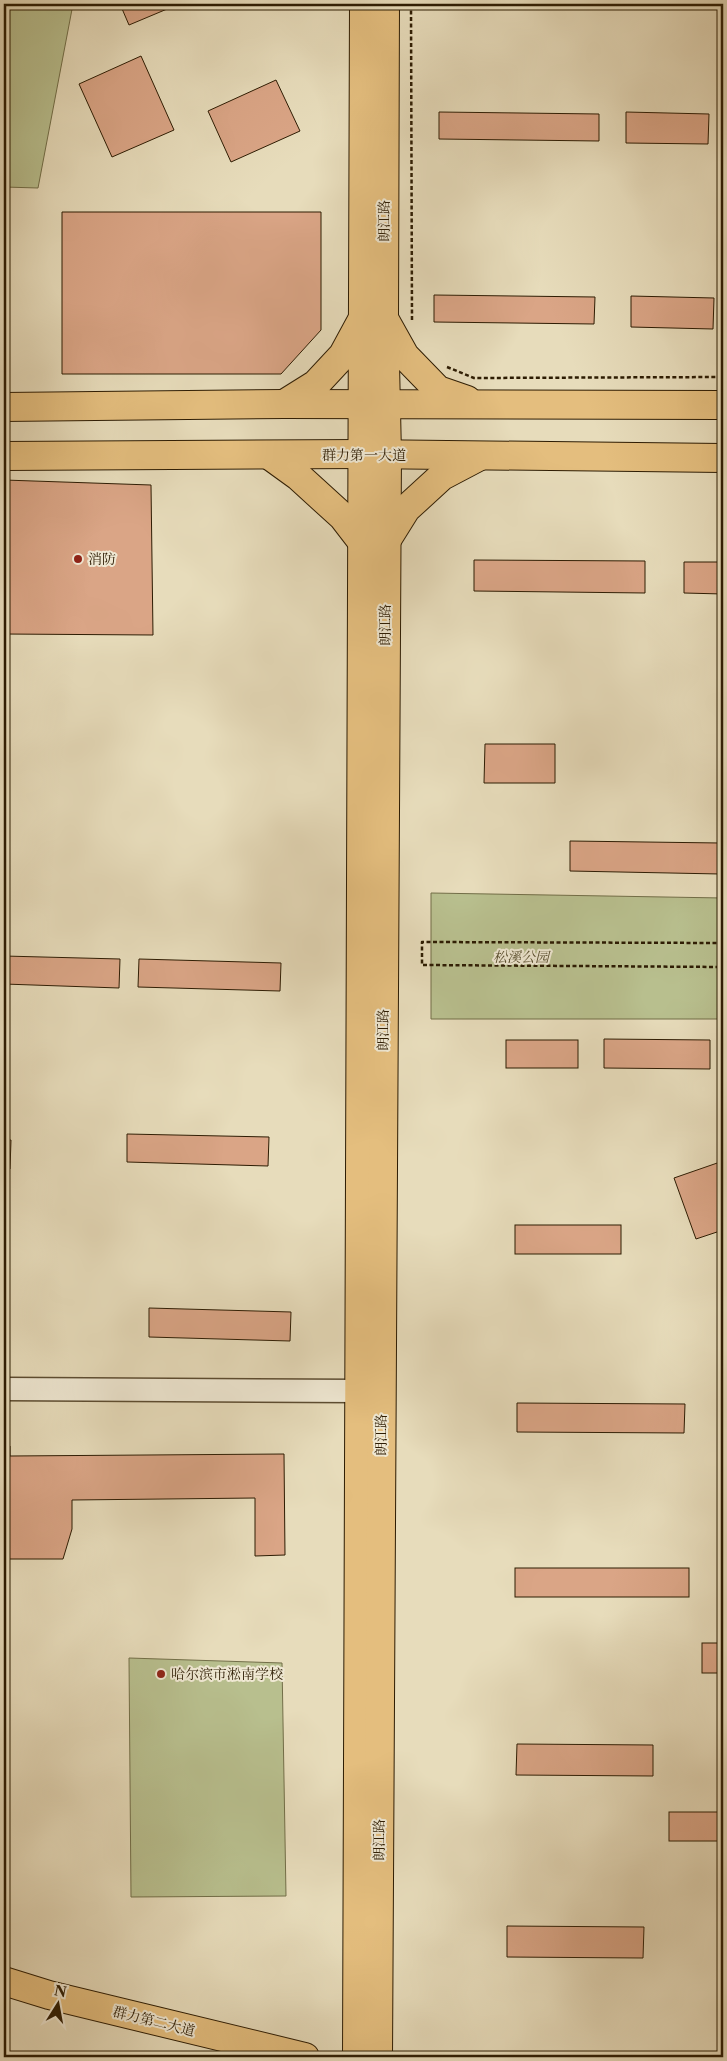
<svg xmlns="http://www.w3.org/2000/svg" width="727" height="2061" font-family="'Libre Caslon Text','Noto Serif SC',serif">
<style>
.green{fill:#b8bf8e;stroke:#726e48}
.building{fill:#daa586;stroke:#2d1c03}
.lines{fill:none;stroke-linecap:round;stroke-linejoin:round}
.minor-casing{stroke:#5c4c31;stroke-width:25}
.major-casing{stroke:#2d1c03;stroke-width:30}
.path{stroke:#2d1c03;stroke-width:2.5;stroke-dasharray:4 2.5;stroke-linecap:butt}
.minor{stroke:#efe8d3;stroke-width:22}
.major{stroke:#e4be7e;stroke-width:28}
.poi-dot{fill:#8f2418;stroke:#efe8d3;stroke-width:2}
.labels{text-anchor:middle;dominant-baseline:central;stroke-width:4;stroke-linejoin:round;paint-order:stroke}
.street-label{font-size:14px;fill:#2d1c03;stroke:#efe8d3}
.poi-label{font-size:14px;fill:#2d1c03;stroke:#efe8d3;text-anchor:start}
.park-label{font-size:14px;font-style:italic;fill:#574d2d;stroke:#efe8d3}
</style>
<rect width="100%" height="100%" fill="#e7dcbb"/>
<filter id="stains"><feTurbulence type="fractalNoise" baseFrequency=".004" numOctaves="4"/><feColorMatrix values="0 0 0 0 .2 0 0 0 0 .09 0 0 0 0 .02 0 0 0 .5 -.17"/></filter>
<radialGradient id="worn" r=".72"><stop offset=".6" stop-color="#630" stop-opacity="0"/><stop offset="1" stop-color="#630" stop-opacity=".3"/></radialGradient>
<!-- green -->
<g class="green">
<polygon points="4,4 73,4 38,188 4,187"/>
<polygon points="431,893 723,898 723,1019 431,1019"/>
<polygon points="129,1658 282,1663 286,1896 131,1897"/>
</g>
<!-- building -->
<g class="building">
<polygon points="120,4 179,4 129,25"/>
<polygon points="141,56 174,130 112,157 79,84"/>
<polygon points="276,80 300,131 231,162 208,111"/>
<polygon points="439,112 599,114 599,141 439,139"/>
<polygon points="626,112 709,114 708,144 626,143"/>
<polygon points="62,212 321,212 321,330 281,374 62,374"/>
<polygon points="434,295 595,297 594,324 434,322"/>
<polygon points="631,296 714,298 713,329 631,327"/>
<polygon points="4,480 151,485 153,635 4,634"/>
<polygon points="474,560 645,561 645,593 474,591"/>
<polygon points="684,562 723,562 723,594 684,593"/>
<polygon points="485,744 555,744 555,783 484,783"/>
<polygon points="570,841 720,843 720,874 570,871"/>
<polygon points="4,956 120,959 119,988 4,984"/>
<polygon points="139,959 281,963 280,991 138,987"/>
<polygon points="604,1039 710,1040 710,1069 604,1068"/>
<rect x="506" y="1040" width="72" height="28"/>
<polygon points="127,1134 269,1137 268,1166 127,1162"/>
<polygon points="4,1140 11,1140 10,1169 4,1169"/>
<polygon points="723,1161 723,1230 696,1239 674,1178"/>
<rect x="515" y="1225" width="106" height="29"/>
<polygon points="149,1308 291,1312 290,1341 149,1337"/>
<polygon points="517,1403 685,1404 684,1433 517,1432"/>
<polygon points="4,1446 10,1446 10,1456 284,1454 285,1555 255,1556 255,1498 72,1500 72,1529 63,1559 9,1559 8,1474 4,1474"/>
<rect x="515" y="1568" width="174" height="29"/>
<rect x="702" y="1643" width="21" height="30"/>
<polygon points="517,1744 653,1745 653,1776 516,1775"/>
<rect x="669" y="1812" width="54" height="29"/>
<polygon points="507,1926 644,1927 643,1958 507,1957"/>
</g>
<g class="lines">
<defs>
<polyline id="minor" points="4,1389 359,1391"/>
<g id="major">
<polyline points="386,322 405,356 438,390 467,400"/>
<polyline points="284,404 316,384 343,355 362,320"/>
<polyline points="4,407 284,404 723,405"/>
<polyline points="269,455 298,476 343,517 363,543"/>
<polyline points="4,456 363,454 723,458"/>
<polyline points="386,541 406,509 442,476 480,456"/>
<polyline points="4,1981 49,1995 305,2057"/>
<polyline points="357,2057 364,4"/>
<polyline points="378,2057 387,455 384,318 385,4"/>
</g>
</defs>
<!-- minor casing -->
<use href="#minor" class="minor-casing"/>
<!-- major casing -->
<use href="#major" class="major-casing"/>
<!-- path -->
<g class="path">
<polyline points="411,4 412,322"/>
<polyline points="447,367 474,378 723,377"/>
<polyline points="723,943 422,942 422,965 723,967"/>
</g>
<!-- minor -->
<use href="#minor" class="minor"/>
<!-- major -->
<use href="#major" class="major"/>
</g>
<!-- markers -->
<g class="poi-dot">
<circle cx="78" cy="559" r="5"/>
<circle cx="161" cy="1674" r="5"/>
</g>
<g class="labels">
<!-- street labels -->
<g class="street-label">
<text transform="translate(384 221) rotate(-90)">朗江路</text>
<text x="364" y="455">群力第一大道</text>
<text transform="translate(385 625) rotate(-90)">朗江路</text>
<text transform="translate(383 1030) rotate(-90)">朗江路</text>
<text transform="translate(381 1435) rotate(-90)">朗江路</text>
<text transform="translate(379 1840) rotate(-90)">朗江路</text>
<text transform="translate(154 2021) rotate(14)">群力第二大道</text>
</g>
<!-- poi labels -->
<g class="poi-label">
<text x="88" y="559">消防</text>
<text x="171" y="1674">哈尔滨市淞南学校</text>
</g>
<!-- park labels -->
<g class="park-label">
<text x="521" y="957">松溪公园</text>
</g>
</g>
<!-- margin -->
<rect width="727" height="2061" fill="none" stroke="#e7dcbb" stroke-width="20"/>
<rect x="5" y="5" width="717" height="2051" fill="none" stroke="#2d1c03" stroke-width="2.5"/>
<rect x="10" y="10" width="707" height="2041" fill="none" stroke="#2d1c03"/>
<!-- north arrow -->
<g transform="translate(58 2004) rotate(11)" stroke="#efe8d3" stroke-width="4" paint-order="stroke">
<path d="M0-4L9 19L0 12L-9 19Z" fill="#2d1c03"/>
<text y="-8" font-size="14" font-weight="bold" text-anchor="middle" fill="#2d1c03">N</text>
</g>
<rect width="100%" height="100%" filter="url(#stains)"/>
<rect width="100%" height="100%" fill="url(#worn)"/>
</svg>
